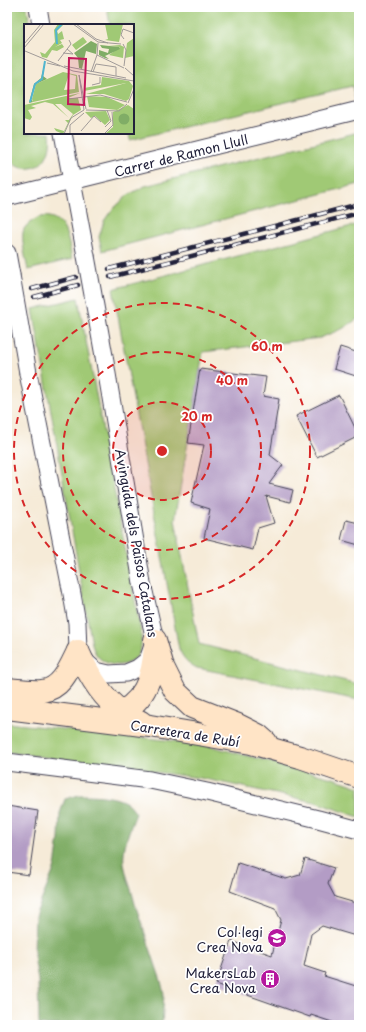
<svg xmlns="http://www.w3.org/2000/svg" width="366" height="1032" font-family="'Playpen Sans',sans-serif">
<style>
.green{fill:#a0c975;stroke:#617658}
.forest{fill:#80ad66;stroke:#516850}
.building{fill:#b39cc5}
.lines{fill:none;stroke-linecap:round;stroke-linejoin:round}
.street-casing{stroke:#424053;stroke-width:19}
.secondary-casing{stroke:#424053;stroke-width:24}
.street{stroke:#fff;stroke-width:17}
.secondary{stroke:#ffe4c6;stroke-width:22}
.rail-casing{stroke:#22223b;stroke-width:4.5}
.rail{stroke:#fff;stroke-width:3;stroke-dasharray:9;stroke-linecap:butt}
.street-bridge-casing{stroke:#424053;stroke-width:19;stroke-linecap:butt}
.street-bridge{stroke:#fff;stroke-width:17}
.ring{fill:none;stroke:#d62828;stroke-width:2;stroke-dasharray:7 5}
.labels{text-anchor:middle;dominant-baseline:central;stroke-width:3.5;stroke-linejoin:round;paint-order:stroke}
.street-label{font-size:13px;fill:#22223b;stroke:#fff}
.poi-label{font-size:13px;fill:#22223b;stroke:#fff;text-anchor:end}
.inset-river{fill:none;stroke:#51b5cf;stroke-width:2}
.inset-road{fill:none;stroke:#a19b99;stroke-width:1}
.view{fill:#c2185b;fill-opacity:0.15;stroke:#c2185b;stroke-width:2}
.inset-edge{fill:none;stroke:#22223b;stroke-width:2}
.centre{fill:#d62828;stroke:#fff;stroke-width:2}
.ring-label{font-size:12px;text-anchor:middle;font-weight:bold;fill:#d62828;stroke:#fff;stroke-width:3.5;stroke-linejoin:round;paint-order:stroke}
</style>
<rect width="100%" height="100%" fill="#fff"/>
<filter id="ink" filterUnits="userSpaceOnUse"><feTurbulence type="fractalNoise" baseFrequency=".025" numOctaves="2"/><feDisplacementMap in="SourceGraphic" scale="8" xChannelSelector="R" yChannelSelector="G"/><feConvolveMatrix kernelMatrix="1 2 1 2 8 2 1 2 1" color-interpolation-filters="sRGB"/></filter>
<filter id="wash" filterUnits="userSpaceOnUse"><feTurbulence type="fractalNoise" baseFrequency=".012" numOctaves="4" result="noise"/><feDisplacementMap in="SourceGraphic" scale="16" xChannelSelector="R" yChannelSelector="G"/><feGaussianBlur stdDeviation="0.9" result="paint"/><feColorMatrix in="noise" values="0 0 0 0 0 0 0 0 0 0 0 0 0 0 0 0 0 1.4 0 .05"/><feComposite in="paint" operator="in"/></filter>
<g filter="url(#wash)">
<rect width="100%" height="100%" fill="#f6ebd8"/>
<!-- green -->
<g class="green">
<path d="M7,7H27L30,25H25V133H50C53,152 42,174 19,167C15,166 10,160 7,158Z"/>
<polygon points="107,7 359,7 359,117 352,86 130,140 129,133 133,133 133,25 110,25"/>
<polygon points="359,132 359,184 102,251 99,237 104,221 111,211 128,195 145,186"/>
<path d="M39,217C42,217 46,216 49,217C67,220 69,245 72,259L28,270C26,260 20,237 24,229C28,223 34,220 39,217Z"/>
<path d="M359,224V318L342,329L320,338L203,352L175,520L199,644L358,684L359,681V700L197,668C187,663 183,658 179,649L113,289Z"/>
<path d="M78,298L141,632C141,638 142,645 140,651C132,669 106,669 96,654C93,650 92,644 91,639L33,309Z"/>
<polygon points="7,723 202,744 336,779 359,787 359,817 315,802 200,778 7,752"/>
</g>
<!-- forest -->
<path class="forest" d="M79,795C93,795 114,795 127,803C130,805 133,810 136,813C130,830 122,846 124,864C126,877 132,890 135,904L161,981L164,994L162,1025H39L38,981L34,956L35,916L55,867L59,839L60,813L65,799Z"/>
<g id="blocks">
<!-- building -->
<g class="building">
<polygon points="340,347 359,353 359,377 334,369"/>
<polygon points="200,369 266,377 263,396 279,399 270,455 283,465 269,484 293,490 290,502 266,496 274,523 258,528 253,550 204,538 210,509 191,503 204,445 188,443"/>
<polygon points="339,395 359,436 317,457 296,416"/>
<polygon points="346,520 359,523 359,545 341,540"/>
<polygon points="7,806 38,811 29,875 7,872"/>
<polygon points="305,859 334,868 328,884 335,897 359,904 359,937 322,926 311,934 304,966 325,973 324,976 359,987 359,1025 341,1025 311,1015 310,1017 216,984 231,941 272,955 281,920 275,908 230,891 238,863 286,879 300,875"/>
</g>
</g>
</g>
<g filter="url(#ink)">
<use href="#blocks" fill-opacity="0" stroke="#424053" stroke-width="1"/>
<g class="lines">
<defs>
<g id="street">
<polyline points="38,7 41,25"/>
<polyline points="63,133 86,256"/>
<polyline points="7,197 355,111"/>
<polyline points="7,253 11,275"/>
<polyline points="28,373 72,594 77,623 78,651 87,663 96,671 109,674 126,673 138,668 148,660 155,640 142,583 104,356"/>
<polyline points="7,762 150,780 207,792 318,819 359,830"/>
</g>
<g id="secondary">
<polyline points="155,640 163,667 175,691 192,707 238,725 258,735 266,742"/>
<path d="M78,651C88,674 101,697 121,711C127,716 134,718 141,722"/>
<path d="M7,689C18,690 31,692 42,691C62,689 70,667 78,651"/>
<polyline points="7,708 150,726 251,743 300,757 359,777"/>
<path d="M111,717C144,705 153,679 155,646"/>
</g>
</defs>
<!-- street casing -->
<use href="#street" class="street-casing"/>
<!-- secondary casing -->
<use href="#secondary" class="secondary-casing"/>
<!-- street -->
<use href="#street" class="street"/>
<!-- secondary -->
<use href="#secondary" class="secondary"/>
<defs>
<g id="rail">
<polyline points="109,269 359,204"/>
<polyline points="110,277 359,213"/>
<polyline points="32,289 76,277"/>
<polyline points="34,297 78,285"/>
</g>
</defs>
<!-- rail casing -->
<use href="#rail" class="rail-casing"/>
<!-- rail -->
<use href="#rail" class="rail"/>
<defs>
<g id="street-bridge">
<polyline points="86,256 104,356"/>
<polyline points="11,275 28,373"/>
</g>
</defs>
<!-- street-bridge casing -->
<use href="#street-bridge" class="street-bridge-casing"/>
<!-- street-bridge -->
<use href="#street-bridge" class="street-bridge"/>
</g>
</g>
<!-- distance rings -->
<circle cx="162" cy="451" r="49" fill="#d62828" fill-opacity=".12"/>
<g class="ring">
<circle cx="162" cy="451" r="49"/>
<circle cx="162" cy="451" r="99"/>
<circle cx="162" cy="451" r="148"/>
</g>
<!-- icons -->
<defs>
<symbol id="school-disc" viewBox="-11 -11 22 22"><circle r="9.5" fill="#b5179e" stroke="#fff"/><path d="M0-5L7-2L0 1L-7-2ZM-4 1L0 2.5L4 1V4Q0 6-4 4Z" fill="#fff"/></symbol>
<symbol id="building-disc" viewBox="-11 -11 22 22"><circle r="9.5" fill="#b5179e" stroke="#fff"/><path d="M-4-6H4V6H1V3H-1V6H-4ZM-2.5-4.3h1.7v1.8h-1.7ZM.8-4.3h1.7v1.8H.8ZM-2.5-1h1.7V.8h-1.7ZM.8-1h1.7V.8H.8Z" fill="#fff"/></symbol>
</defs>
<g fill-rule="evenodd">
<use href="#school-disc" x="266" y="927" width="22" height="22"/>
<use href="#building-disc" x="259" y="968" width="22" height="22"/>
</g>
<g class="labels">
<!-- street labels -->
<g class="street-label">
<text transform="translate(181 155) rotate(-14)">Carrer de Ramon Llull</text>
<text transform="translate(137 543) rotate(80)">Avinguda dels Països Catalans</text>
<text transform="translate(185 733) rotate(9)">Carretera de Rubí</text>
</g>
<!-- poi labels -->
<g class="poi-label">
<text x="263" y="931">Col·legi<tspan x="263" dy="15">Crea Nova</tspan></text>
<text x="256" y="972">MakersLab<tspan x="256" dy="15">Crea Nova</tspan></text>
</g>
</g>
<!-- overview -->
<g transform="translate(24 24)">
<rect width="110" height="110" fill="#f6ebd8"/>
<path d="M34,0H40L33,7L34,10L38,7L40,15L36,16L38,19L31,23L38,20L40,23L33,27L28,26L23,34L18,33L16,28L21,30L31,18L30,6ZM81,0H92V6V0H99L95,18L81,16L84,15ZM59,13L63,18L52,26L48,21ZM110,14V32L101,34L103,19ZM96,21L100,23L99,34L85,31L96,23L84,22ZM39,48L53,51L55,68L9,78L8,75L12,60ZM45,50L52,52L51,65L40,66ZM78,53L105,57L109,62L105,75L102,77L80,70H62L102,59L60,67V64L77,61ZM56,69L44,74H54L57,86L49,91L39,110L32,107L30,104L40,107L44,99L41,96H45L49,90L37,80H31L45,94L29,80L21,78L7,82L12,84L4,86L8,93L6,96L0,94V81ZM63,72L83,73L101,81L93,86L65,83ZM104,81L110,85V110H81L89,103V88ZM82,87L86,96L81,101L71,92L67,94L61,88Z" fill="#a0c975" fill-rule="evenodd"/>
<path d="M67,17L73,20L72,30L62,27L58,45L55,44L54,34L50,29ZM76,21L95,23L96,25L81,32L85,35L81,34L75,31V26L84,29L85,25L78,24ZM21,38L19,52L23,55L12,60L7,75L9,78L5,79L10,60L17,54ZM94.5 95a5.5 5.5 0 1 1 11 0a5.5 5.5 0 1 1-11 0Z" fill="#80ad66"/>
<path class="inset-river" d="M33,20L32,6L38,0M6,78L11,60L18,55L21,37"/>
<path class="inset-road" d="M49,0L74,18L97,20M52,0L72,15L84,19M100,15L97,11L99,5L110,9M0,20L17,0M99,20L102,26L100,42M0,24L20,0M1,27L49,47L110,57M39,29L49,30L43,25M73,31L100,44M34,37L47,20L45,16M23,39L36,42M40,42L102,54M101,44L110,52M67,48L73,31L74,19M69,48L72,40L92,43V52M68,61L76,59V53M44,75L76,71L103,78M104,79L110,65M60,86L55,51L62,85M62,86L95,87L103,80M81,103L87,97L83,86M57,107L70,92L77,98M40,110L47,94L60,86M46,110V101L60,89M80,110L89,101L88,88"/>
<path class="view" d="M45,34L62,35L60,81L44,80Z"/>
<rect width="110" height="110" class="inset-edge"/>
</g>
<circle cx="162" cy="451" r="6" class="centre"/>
<g class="ring-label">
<text x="267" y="351">60 m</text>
<text x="232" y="385">40 m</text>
<text x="197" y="421">20 m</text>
</g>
<!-- margin -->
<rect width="366" height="1032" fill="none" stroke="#fff" stroke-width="24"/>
</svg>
